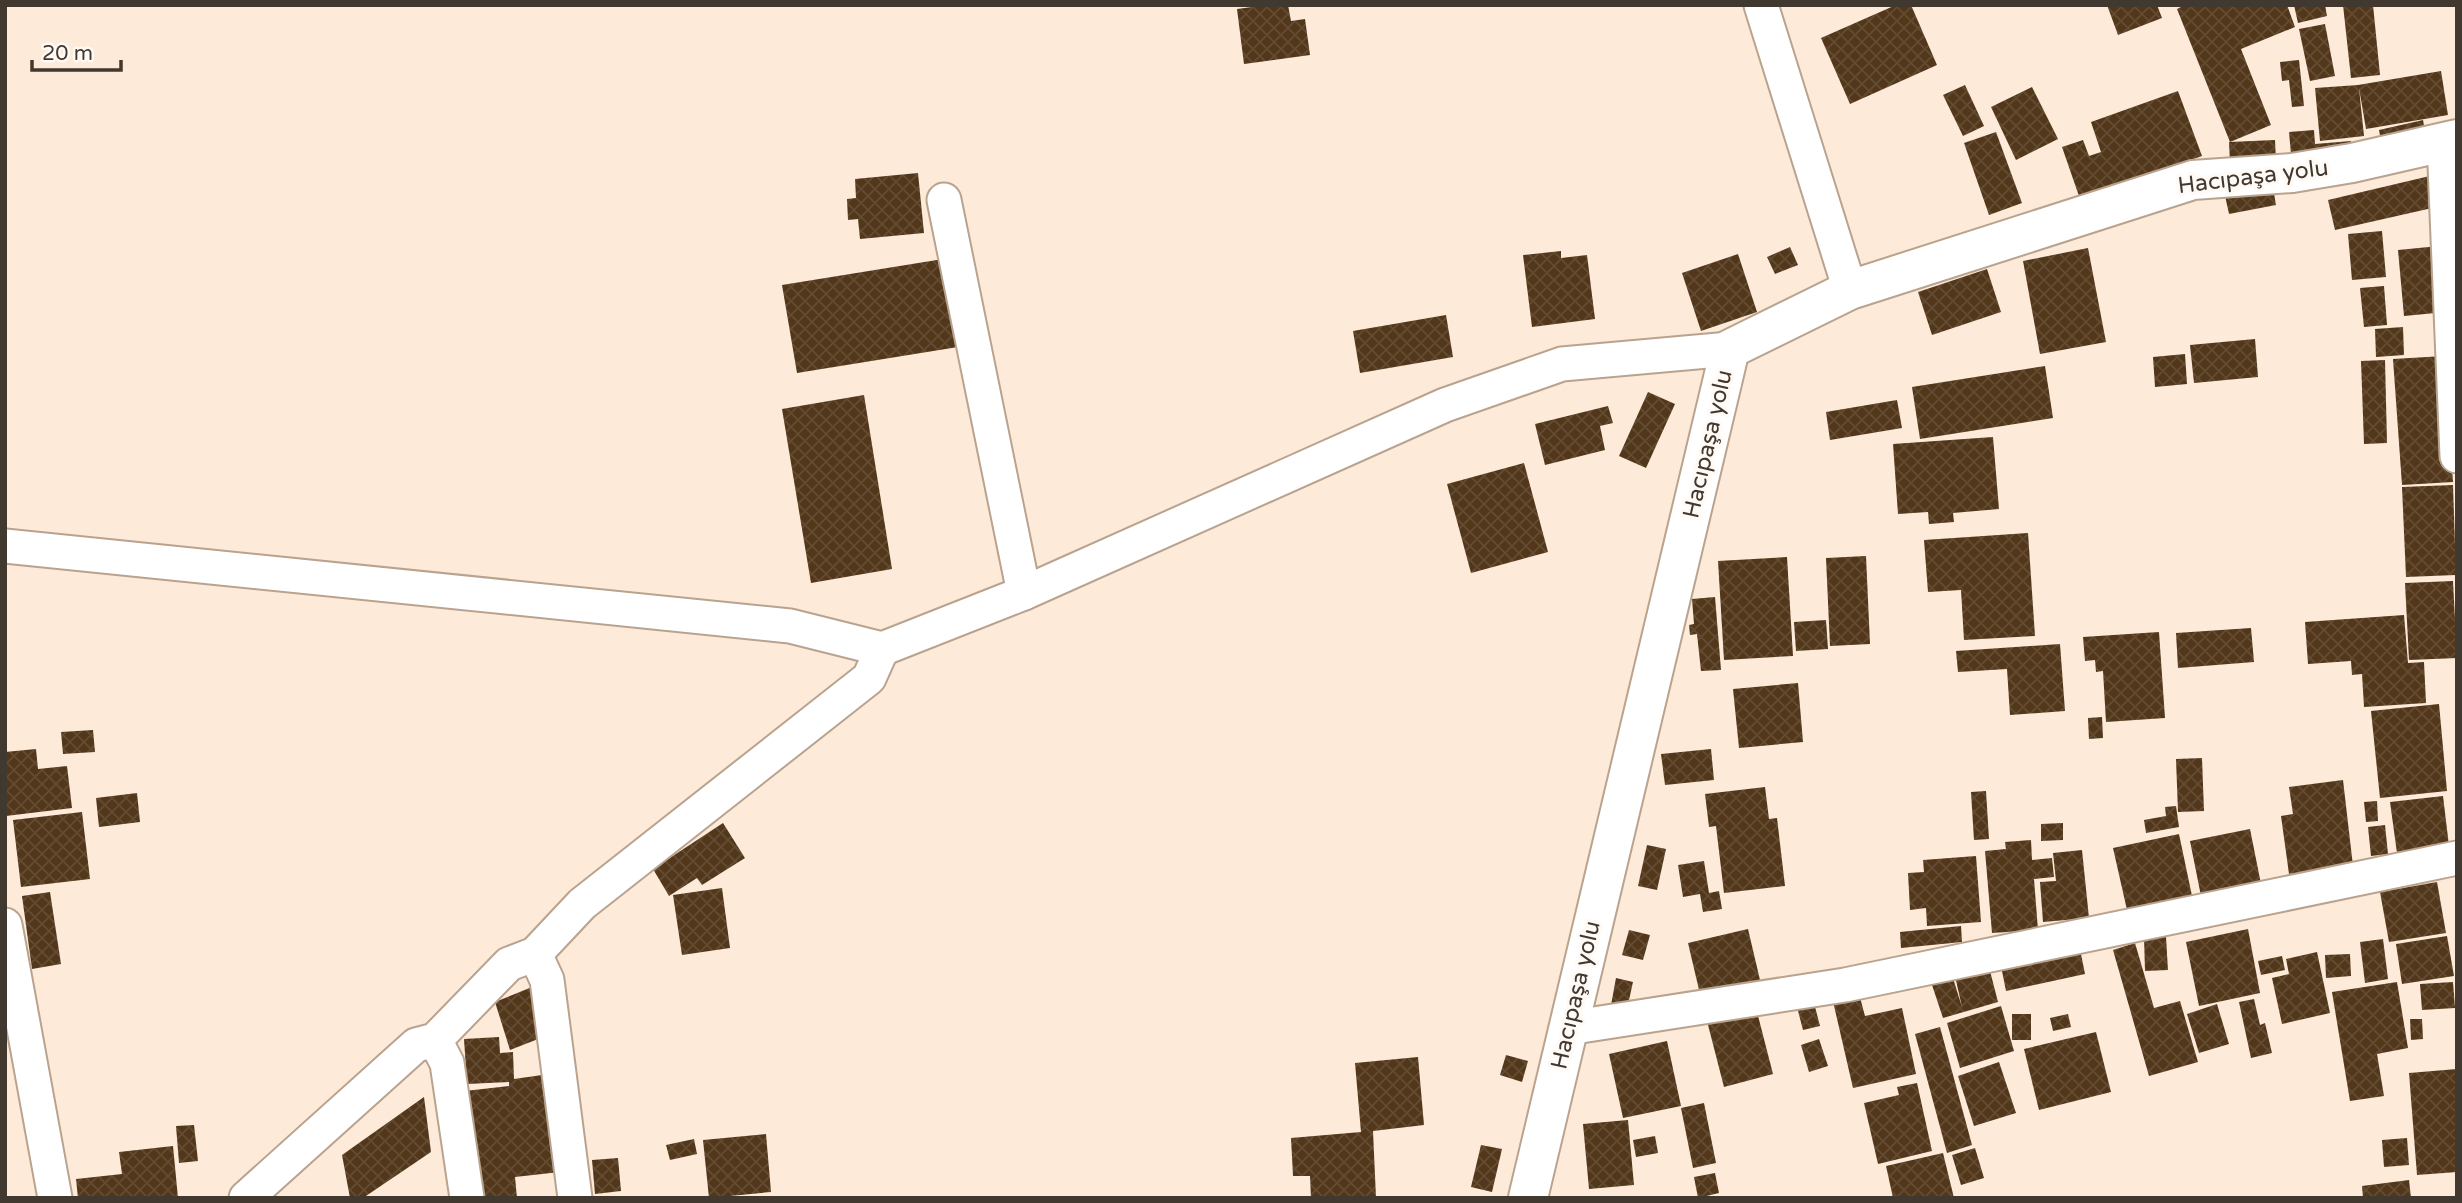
<svg xmlns="http://www.w3.org/2000/svg" width="2462" height="1203" font-family="'Varela Round',sans-serif">
<style>
.building{fill:url(#building-cross-hatch)}
.lines{fill:none;stroke-linecap:round;stroke-linejoin:round}
.minor-casing{stroke:#b9a38f;stroke-width:37}
.major-casing{stroke:#b9a38f;stroke-width:42}
.minor{stroke:#fff;stroke-width:33}
.major{stroke:#fff;stroke-width:38}
.labels{text-anchor:middle;dominant-baseline:central;stroke-width:7;stroke-linejoin:round;paint-order:stroke}
.street-label{font-size:23px;fill:#41382f;stroke:#fffaf6}
</style>
<defs>
<pattern id="building-cross-hatch" width="8" height="8" patternUnits="userSpaceOnUse" patternTransform="scale(1.75)"><rect width="8" height="8" fill="#52371b"/><path d="M0 0l8 8M0 8l8-8" fill="none" stroke="#634c34"/></pattern>
</defs>
<rect width="100%" height="100%" fill="#fdead9"/>
<!-- building -->
<g class="building">
<polygon points="1267,5 1288,5 1291,21 1305,19 1310,55 1244,64 1237,9"/>
<polygon points="1896,5 1911,5 1937,65 1850,104 1821,38"/>
<polygon points="2107,5 2157,5 2162,18 2118,35"/>
<polygon points="2185,5 2287,5 2295,27 2241,49 2271,125 2230,142 2177,9"/>
<polygon points="2294,5 2325,5 2327,16 2298,23"/>
<polygon points="2343,5 2373,5 2380,75 2351,78"/>
<polygon points="2325,24 2335,76 2310,81 2299,29"/>
<polygon points="2299,60 2304,106 2292,107 2289,80 2282,81 2280,62"/>
<polygon points="2441,71 2448,115 2366,129 2359,88 2364,136 2320,141 2315,88 2358,85"/>
<polygon points="1965,85 1984,126 1963,136 1943,95"/>
<polygon points="2032,87 2058,139 2016,160 1991,107"/>
<polygon points="2178,91 2202,156 2080,199 2062,147 2083,140 2089,156 2101,152 2091,122"/>
<polygon points="2423,120 2427,141 2383,151 2379,130"/>
<polygon points="2314,130 2315,144 2351,141 2352,159 2292,165 2289,132"/>
<polygon points="1996,132 2022,203 1989,215 1964,143"/>
<polygon points="2275,140 2276,161 2230,163 2229,142"/>
<polygon points="918,173 924,233 860,239 858,219 848,220 847,199 856,198 855,179"/>
<polygon points="2434,175 2441,206 2335,230 2328,200"/>
<polygon points="2272,182 2276,205 2229,214 2224,191"/>
<polygon points="2382,231 2386,277 2352,280 2348,234"/>
<polygon points="2439,246 2446,312 2404,316 2398,250"/>
<polygon points="1790,247 1798,265 1775,274 1767,257"/>
<polygon points="2088,248 2106,342 2040,354 2023,261"/>
<polygon points="1561,251 1561,258 1587,255 1595,319 1532,327 1523,255"/>
<polygon points="1738,254 1757,312 1701,331 1682,273"/>
<polygon points="943,259 958,347 797,373 782,285"/>
<polygon points="1987,269 2001,312 1932,335 1918,292"/>
<polygon points="2384,286 2387,325 2364,327 2360,288"/>
<polygon points="1446,315 1453,357 1360,373 1353,331"/>
<polygon points="2403,327 2404,355 2376,357 2375,329"/>
<polygon points="2255,339 2258,377 2194,383 2190,345"/>
<polygon points="2185,354 2187,384 2155,387 2153,357"/>
<polygon points="2444,356 2453,482 2402,485 2393,359"/>
<polygon points="2385,360 2387,443 2364,444 2361,361"/>
<polygon points="2045,366 2053,418 1920,439 1912,387"/>
<polygon points="1648,392 1675,404 1646,468 1619,456"/>
<polygon points="864,395 892,569 811,583 782,409"/>
<polygon points="1897,400 1902,428 1830,440 1826,412"/>
<polygon points="1608,406 1613,423 1600,426 1605,450 1545,465 1535,424"/>
<polygon points="1993,437 1999,509 1953,513 1954,522 1929,524 1928,512 1898,514 1893,444"/>
<polygon points="1524,463 1548,552 1471,573 1447,484"/>
<polygon points="2453,485 2456,575 2406,577 2402,487"/>
<polygon points="2028,533 2035,636 1964,640 1961,590 1928,592 1924,540"/>
<polygon points="1866,556 1870,644 1830,646 1826,558"/>
<polygon points="1787,557 1793,656 1724,660 1718,561"/>
<polygon points="2453,581 2457,658 2409,660 2405,583"/>
<polygon points="1715,597 1721,670 1701,671 1697,634 1690,635 1689,625 1694,624 1692,599"/>
<polygon points="2404,615 2408,663 2424,662 2426,703 2364,707 2362,674 2352,675 2351,661 2308,664 2305,622"/>
<polygon points="1826,620 1828,649 1796,651 1794,622"/>
<polygon points="2251,628 2254,662 2178,668 2176,633"/>
<polygon points="2159,632 2165,718 2106,722 2103,671 2096,672 2095,660 2085,661 2083,637"/>
<polygon points="2060,644 2065,711 2010,715 2007,669 1958,672 1956,651"/>
<polygon points="1798,683 1803,742 1739,748 1733,689"/>
<polygon points="2439,704 2447,791 2380,798 2371,711"/>
<polygon points="2102,717 2103,738 2089,739 2088,718"/>
<polygon points="93,730 95,752 63,754 61,732"/>
<polygon points="36,749 38,769 67,766 72,808 6,816 5,752"/>
<polygon points="1711,749 1714,780 1665,785 1661,754"/>
<polygon points="2202,758 2204,811 2178,812 2176,759"/>
<polygon points="2343,780 2353,866 2289,874 2281,816 2293,814 2289,787"/>
<polygon points="1765,787 1769,819 1777,818 1785,886 1724,893 1716,826 1709,827 1705,794"/>
<polygon points="1986,791 1989,839 1974,840 1971,792"/>
<polygon points="137,793 140,822 99,827 96,798"/>
<polygon points="2443,796 2449,846 2397,853 2390,802"/>
<polygon points="2377,801 2378,821 2366,822 2364,802"/>
<polygon points="2176,806 2179,827 2146,833 2144,820 2166,816 2165,807"/>
<polygon points="82,812 90,879 21,887 13,820"/>
<polygon points="723,823 745,858 702,885 697,878 669,896 653,869"/>
<polygon points="2063,823 2063,840 2041,841 2041,824"/>
<polygon points="2385,825 2388,854 2371,856 2368,827"/>
<polygon points="2250,829 2262,889 2202,901 2190,841"/>
<polygon points="2179,834 2192,896 2127,910 2113,848"/>
<polygon points="2031,840 2032,860 2052,858 2054,877 2034,879 2038,930 1992,933 1985,851 2006,849 2005,842"/>
<polygon points="1647,845 1666,849 1657,890 1638,886"/>
<polygon points="2082,850 2089,918 2043,922 2040,882 2056,881 2053,853"/>
<polygon points="1976,856 1981,922 1927,926 1926,908 1910,910 1908,873 1924,872 1923,860"/>
<polygon points="1704,861 1709,893 1719,891 1722,909 1703,912 1700,894 1683,897 1678,865"/>
<polygon points="2437,882 2446,933 2389,942 2380,892"/>
<polygon points="722,888 730,948 682,955 673,895"/>
<polygon points="50,892 61,964 32,969 22,896"/>
<polygon points="1961,926 1962,942 1901,948 1900,932"/>
<polygon points="1748,929 1760,980 1700,994 1688,943"/>
<polygon points="2248,929 2260,993 2199,1006 2186,942"/>
<polygon points="1629,930 1650,935 1643,960 1622,955"/>
<polygon points="2447,936 2454,976 2402,984 2396,944"/>
<polygon points="2144,937 2166,937 2168,970 2145,971"/>
<polygon points="2383,939 2388,979 2365,983 2360,942"/>
<polygon points="2135,943 2154,1008 2180,1001 2198,1062 2149,1076 2113,950"/>
<polygon points="2080,949 2085,974 2006,991 2001,966"/>
<polygon points="2317,952 2330,1013 2282,1024 2272,978 2289,974 2286,959"/>
<polygon points="2350,954 2351,976 2326,978 2325,955"/>
<polygon points="2282,956 2285,970 2261,975 2258,961"/>
<polygon points="1989,967 1998,1002 1943,1018 1931,982 1952,975 1962,1007 1955,976"/>
<polygon points="1616,978 1633,982 1627,1009 1611,1005"/>
<polygon points="2397,982 2408,1048 2377,1054 2384,1096 2350,1101 2332,992"/>
<polygon points="2453,982 2455,1008 2422,1010 2420,984"/>
<polygon points="532,987 551,1034 510,1050 495,1002"/>
<polygon points="1858,990 1865,1016 1902,1008 1916,1074 1853,1088 1832,997"/>
<polygon points="1813,999 1820,1026 1803,1030 1796,1003"/>
<polygon points="2254,999 2260,1025 2265,1023 2272,1053 2251,1058 2239,1002"/>
<polygon points="2217,1004 2229,1044 2199,1053 2187,1014"/>
<polygon points="2001,1006 2014,1051 1960,1068 1947,1023"/>
<polygon points="1756,1008 1773,1074 1724,1087 1707,1021"/>
<rect x="2012" y="1014" width="19" height="26"/>
<polygon points="2068,1014 2071,1027 2053,1031 2050,1018"/>
<polygon points="2410,1019 2422,1019 2423,1039 2411,1040"/>
<polygon points="1940,1027 1972,1145 1947,1153 1915,1034"/>
<polygon points="2096,1032 2111,1092 2039,1110 2024,1049"/>
<polygon points="499,1037 500,1053 513,1052 514,1079 549,1074 560,1172 515,1177 517,1198 477,1198 465,1091 509,1086 509,1082 467,1084 464,1039"/>
<polygon points="1819,1039 1828,1066 1809,1072 1801,1045"/>
<polygon points="1667,1041 1681,1106 1623,1118 1609,1054"/>
<polygon points="1506,1055 1528,1061 1522,1082 1500,1075"/>
<polygon points="1418,1057 1424,1125 1373,1131 1376,1198 1311,1198 1310,1176 1293,1176 1291,1138 1361,1132 1355,1063"/>
<polygon points="1999,1062 2016,1113 1974,1126 1958,1076"/>
<polygon points="2457,1069 2457,1172 2417,1175 2409,1073"/>
<polygon points="1917,1083 1932,1151 1878,1164 1864,1103 1899,1095 1897,1087"/>
<polygon points="424,1097 431,1152 363,1198 350,1198 342,1155"/>
<polygon points="1704,1103 1716,1163 1693,1168 1681,1108"/>
<polygon points="1628,1120 1634,1185 1589,1189 1583,1124"/>
<polygon points="194,1125 198,1161 179,1163 176,1126"/>
<polygon points="766,1134 771,1192 709,1198 703,1140"/>
<polygon points="1655,1136 1658,1153 1636,1157 1633,1140"/>
<polygon points="2407,1138 2409,1165 2384,1167 2382,1140"/>
<polygon points="694,1139 697,1154 670,1160 666,1145"/>
<polygon points="1481,1145 1502,1149 1492,1192 1471,1187"/>
<polygon points="173,1146 178,1198 78,1198 76,1179 122,1174 119,1152"/>
<polygon points="1975,1148 1984,1178 1961,1185 1952,1155"/>
<polygon points="1943,1153 1954,1198 1893,1198 1886,1166"/>
<polygon points="618,1158 621,1191 595,1194 592,1160"/>
<polygon points="1715,1173 1719,1193 1698,1198 1694,1177"/>
<polygon points="2409,1180 2411,1198 2363,1198 2362,1186"/>
</g>
<g class="lines">
<defs>
<g id="minor">
<polyline points="1761,5 1850,290"/>
<polyline points="2444,141 2457,456"/>
<polyline points="944,200 1024,593"/>
<polyline points="5,546 790,626 882,649 1024,593 1445,405 1562,364 1730,349"/>
<polyline points="5,925 55,1198"/>
<polyline points="535,954 547,980 575,1198"/>
<polyline points="1568,1028 1845,985 2457,858"/>
<polyline points="435,1040 447,1063 467,1198"/>
<polyline points="246,1198 416,1045 435,1040 509,964 535,954 582,904 869,678 882,649"/>
</g>
<polyline id="major" points="1528,1198 1730,349 1850,290 2193,180 2292,173 2352,163 2457,139"/>
</defs>
<!-- minor casing -->
<use href="#minor" class="minor-casing"/>
<!-- major casing -->
<use href="#major" class="major-casing"/>
<!-- minor -->
<use href="#minor" class="minor"/>
<!-- major -->
<use href="#major" class="major"/>
</g>
<g class="labels">
<!-- street labels -->
<g class="street-label">
<text transform="translate(2253 177) rotate(-7)">Hacıpaşa yolu</text>
<text transform="translate(1708 444) rotate(-77)">Hacıpaşa yolu</text>
<text transform="translate(1576 995) rotate(-77)">Hacıpaşa yolu</text>
</g>
</g>
<!-- border -->
<rect width="2462" height="1203" fill="none" stroke="#41382f" stroke-width="14"/>
<!-- scale -->
<path d="M32 60v10h89v-10" fill="none" stroke="#41382f" stroke-width="3.5"/>
<text x="42" y="60" font-size="21" fill="#41382f" stroke="#fffaf6" stroke-width="5" paint-order="stroke">20 m</text>
</svg>
